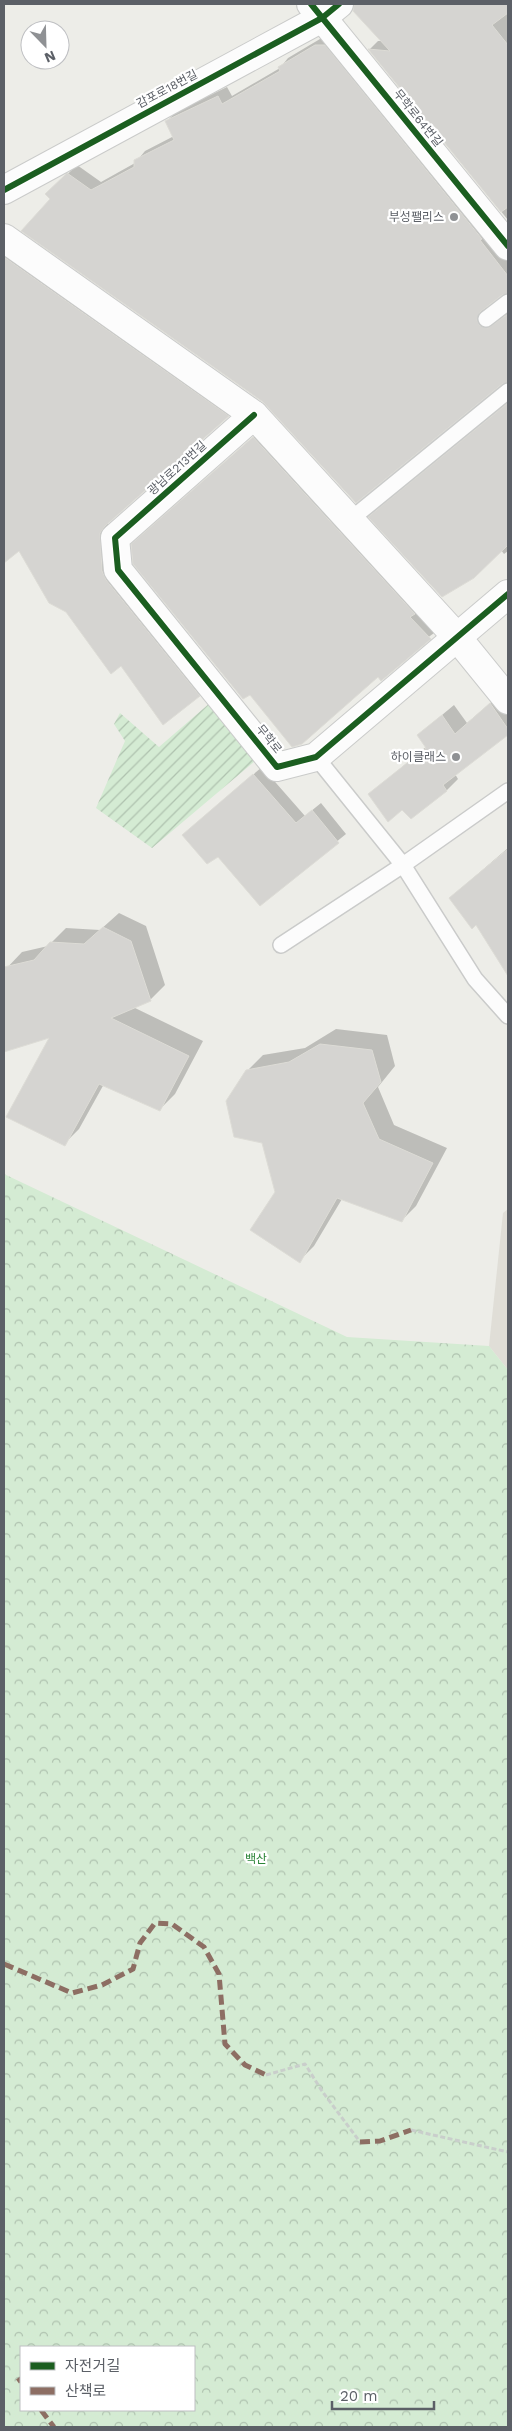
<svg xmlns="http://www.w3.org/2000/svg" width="512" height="2431" font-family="'Work Sans','Noto Sans KR',sans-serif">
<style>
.education{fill:#e0ded7}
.forest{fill:url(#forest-crowns);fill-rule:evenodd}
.garden{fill:url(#garden-furrows)}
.shadow{fill:#0003}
.building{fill:#d5d4d1;stroke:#dddcd6}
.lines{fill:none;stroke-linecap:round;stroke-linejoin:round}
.service-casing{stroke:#cacbca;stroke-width:18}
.minor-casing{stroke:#cacbca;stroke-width:30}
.path{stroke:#c9cecb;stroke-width:3;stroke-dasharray:5 2.5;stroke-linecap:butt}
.service{stroke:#fcfcfc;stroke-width:15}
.minor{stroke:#fcfcfc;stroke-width:28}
.quiet{stroke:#8d6e63;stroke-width:5;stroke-dasharray:10 5;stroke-linecap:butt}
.cycleway-casing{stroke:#fff;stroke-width:9}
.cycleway{stroke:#1b5e20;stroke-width:6}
.poi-dot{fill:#8f9194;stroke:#fff;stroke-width:2}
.labels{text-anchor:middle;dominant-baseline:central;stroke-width:4.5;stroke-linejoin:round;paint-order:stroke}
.street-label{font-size:12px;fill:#5c6067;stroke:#fff}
.poi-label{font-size:12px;fill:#5c6067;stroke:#fff;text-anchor:end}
.park-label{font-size:12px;fill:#2c8538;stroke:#fff}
</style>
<defs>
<pattern id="forest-crowns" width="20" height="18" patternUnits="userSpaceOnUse" patternTransform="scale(1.25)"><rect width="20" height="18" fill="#d4ebd3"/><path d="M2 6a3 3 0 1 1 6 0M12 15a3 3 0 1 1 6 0" fill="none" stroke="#afc2af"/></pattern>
<pattern id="garden-furrows" width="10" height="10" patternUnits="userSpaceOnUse" patternTransform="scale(1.25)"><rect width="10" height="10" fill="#d4ebd3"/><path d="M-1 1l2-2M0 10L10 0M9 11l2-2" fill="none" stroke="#afc2af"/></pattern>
</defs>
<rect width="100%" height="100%" fill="#edede8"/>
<!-- education -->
<polygon class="education" points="508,1209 508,1370 489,1346 503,1213"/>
<!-- forest -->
<path class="forest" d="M4,1174L347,1337L489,1346L508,1370V2427H4ZM21,2347H194V2410H21Z"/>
<!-- garden -->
<polygon class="garden" points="211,702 255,761 152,848 96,808 125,741 114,724 120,713 159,747"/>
<!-- shadow -->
<g class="shadow">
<polygon points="357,4 418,4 420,6 423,4 508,4 508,220 370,49 378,41 382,41 355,6"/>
<polygon points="325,36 508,249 508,293 502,293 488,304 485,310 493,319 502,318 508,313 508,381 264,401 47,194 77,165 101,182 135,163 145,151 174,136 167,121 176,112 227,87 232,96 280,68 288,58"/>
<polygon points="4,243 236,408 108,523 110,563 207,687 199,695 121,665 19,549 4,561 4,504 6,505 125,391 4,441"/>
<polygon points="508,403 508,551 504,554 501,550 379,508"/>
<polygon points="262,430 438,630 378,675 141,536"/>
<polygon points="502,693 508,702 508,733 455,774 458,779 447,790 411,817 402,808 370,794 427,746 418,735 454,705 467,723"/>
<polygon points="262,767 305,816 321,803 346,834 260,904 192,827"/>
<polygon points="508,848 508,974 477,923 450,898"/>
<polygon points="119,913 146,926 165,985 150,1000 133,1007 203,1041 175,1094 160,1109 104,1084 79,1129 64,1144 51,1036 5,1050 4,971 22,952 48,946 66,928 100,930"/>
<polygon points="336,1029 387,1035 395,1066 378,1087 394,1125 447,1148 416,1206 401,1221 342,1199 314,1246 299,1261 276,1192 247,1071 263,1055 305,1048"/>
</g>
<!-- building -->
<g class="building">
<polygon points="354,4 508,4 508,13 492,25 508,45 508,207 501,212 368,49 390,51 353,11"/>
<polygon points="315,45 325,45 482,239 480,240 508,276 508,293 502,295 480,312 477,320 479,325 488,328 508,314 508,382 502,384 356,503 263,402 21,231 50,199 45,194 65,175 67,173 91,190 134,167 134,160 174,140 165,121 218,96 222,104 280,71 278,67"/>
<polygon points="4,257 229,416 105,526 100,533 102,571 106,580 200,696 163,725 121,666 111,674 66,612 49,603 19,551 4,563"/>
<polygon points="508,403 508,545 474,578 442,597 368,517"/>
<polygon points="253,437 415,614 410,617 431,639 381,681 378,677 302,744 292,747 250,695 243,699 133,564 131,544"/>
<polygon points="490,703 508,729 508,735 443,785 447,791 411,819 402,810 388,822 368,794 426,748 417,735 442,715 455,734"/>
<polygon points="253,774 296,823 312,810 339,843 260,906 218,857 207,864 182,835"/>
<polygon points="508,849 508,976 476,925 472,929 449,898"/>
<polygon points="103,927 131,941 151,1001 111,1018 189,1056 160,1111 99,1084 65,1146 6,1117 49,1038 4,1052 4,967 34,960 50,942 84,944"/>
<polygon points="320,1044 372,1050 381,1082 363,1103 379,1139 433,1163 402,1222 337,1198 300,1263 250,1230 275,1192 262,1143 234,1137 226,1101 246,1070 289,1062"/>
</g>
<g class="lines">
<defs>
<g id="service">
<polyline points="486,319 508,302"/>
<polyline points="350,520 508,391"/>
<polyline points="316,757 403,865 475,979 508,1016"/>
<polyline points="281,945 403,865 508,791"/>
</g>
<g id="minor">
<polyline points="311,4 508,246"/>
<polyline points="4,190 322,18 339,4"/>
<polyline points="4,238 254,415 456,636 508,700"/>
<polyline points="254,415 115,538 118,570 277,767 316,757 508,594"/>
</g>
</defs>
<!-- service casing -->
<use href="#service" class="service-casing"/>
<!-- minor casing -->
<use href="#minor" class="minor-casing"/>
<!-- path -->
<g class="path">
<polyline points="266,2075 305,2064 322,2091 360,2142"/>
<polyline points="411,2130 508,2152"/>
</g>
<!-- service -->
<use href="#service" class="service"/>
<!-- minor -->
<use href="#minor" class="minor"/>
<!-- quiet -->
<g class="quiet">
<polyline points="4,1964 72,1993 102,1985 133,1969 140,1943 155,1923 172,1924 204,1947 219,1974 225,2044 245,2065 266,2075"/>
<polyline points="360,2142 380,2141 411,2130"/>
<polyline points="18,2378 21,2382"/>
<polyline points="41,2410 54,2427"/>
</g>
<defs>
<g id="cycleway">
<polyline points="311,4 508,246"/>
<polyline points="4,190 322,18 339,4"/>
<polyline points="254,415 115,538 118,570 277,767 316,757 508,594"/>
</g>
</defs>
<!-- cycleway casing -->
<use href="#cycleway" class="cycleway-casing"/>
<!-- cycleway -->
<use href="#cycleway" class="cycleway"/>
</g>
<!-- markers -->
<g class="poi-dot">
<circle cx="454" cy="217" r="5"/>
<circle cx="456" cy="757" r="5"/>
</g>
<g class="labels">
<!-- street labels -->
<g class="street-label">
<text transform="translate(167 89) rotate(-28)">감포로18번길</text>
<text transform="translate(418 118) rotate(51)">무학로64번길</text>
<text transform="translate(177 468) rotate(-42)">광남로213번길</text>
<text transform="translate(269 739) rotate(51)">무학로</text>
</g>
<!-- poi labels -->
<g class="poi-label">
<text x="444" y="217">부성팰리스</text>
<text x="446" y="757">하이클래스</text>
</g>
<!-- park labels -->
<g class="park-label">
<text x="256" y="1859">백산</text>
</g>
</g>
<!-- border -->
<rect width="512" height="2431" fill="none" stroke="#5c6067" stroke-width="10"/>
<!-- legend -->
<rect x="20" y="2346" width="175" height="65" fill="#ffffff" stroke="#bebfc2"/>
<rect x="30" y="2362" width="25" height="8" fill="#1b5e20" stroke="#bebfc2"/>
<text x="65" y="2371" font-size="15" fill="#5c6067">자전거길</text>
<rect x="30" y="2387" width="25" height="8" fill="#8d6e63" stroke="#bebfc2"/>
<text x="65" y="2396" font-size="15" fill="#5c6067">산책로</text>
<!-- north arrow -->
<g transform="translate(45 45) rotate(157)"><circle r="24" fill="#ffffff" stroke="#bebfc2"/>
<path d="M0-4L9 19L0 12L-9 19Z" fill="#8f9194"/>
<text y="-8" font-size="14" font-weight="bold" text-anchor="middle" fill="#5c6067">N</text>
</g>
<!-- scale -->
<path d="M332 2401v8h102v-8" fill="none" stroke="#5c6067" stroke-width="2.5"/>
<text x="340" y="2401" font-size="15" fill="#5c6067" stroke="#ffffff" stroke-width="4" paint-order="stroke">20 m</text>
</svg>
